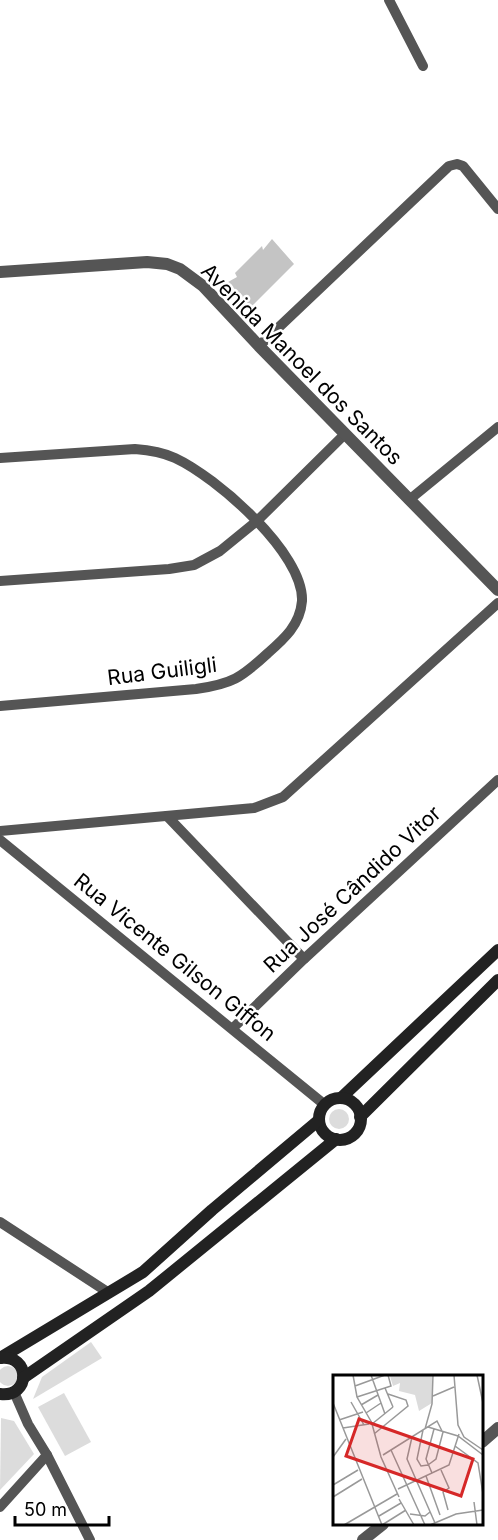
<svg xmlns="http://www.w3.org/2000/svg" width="498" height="1540" font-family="Inter,sans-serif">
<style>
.green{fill:#dcdcdc}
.building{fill:#c4c4c4}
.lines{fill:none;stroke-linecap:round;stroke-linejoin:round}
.minor{stroke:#555;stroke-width:10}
.tertiary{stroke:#555;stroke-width:12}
.secondary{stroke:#222;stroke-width:12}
.labels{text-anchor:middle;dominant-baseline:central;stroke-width:5;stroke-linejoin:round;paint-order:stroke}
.street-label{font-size:21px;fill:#000;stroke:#fff}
.inset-road{fill:none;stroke:#999;stroke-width:1.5}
.view{fill:#d62828;fill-opacity:0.15;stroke:#d62828;stroke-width:3}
.inset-edge{fill:none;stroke:#000;stroke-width:3}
</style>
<rect width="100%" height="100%" fill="#fff"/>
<!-- green -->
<g class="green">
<circle cx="339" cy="1119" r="10"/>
<polygon points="91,1342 102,1358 33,1399 42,1377"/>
<circle cx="8" cy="1376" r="10"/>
<polygon points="64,1393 91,1442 65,1456 38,1407"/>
<polygon points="1,1418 14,1421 34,1454 0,1490"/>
</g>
<!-- building -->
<polygon class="building" points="272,239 294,264 251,307 228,282 237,277 235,273 262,246 263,250"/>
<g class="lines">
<!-- minor -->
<g class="minor">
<polyline points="389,0 423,66"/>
<polyline points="259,346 449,166 457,164 463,166 498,209"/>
<path d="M0,458L135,449C149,450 162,452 175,458C216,477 304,553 302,601C300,625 284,639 268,653C241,678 232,684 196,689L0,706"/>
<polyline points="409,500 498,427"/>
<polyline points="0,581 169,569 194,565 220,551 258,520 345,434"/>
<polyline points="167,816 304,959"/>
<polyline points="0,831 254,808 283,797 498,603"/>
<polyline points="0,840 325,1105"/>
<polyline points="233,1028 304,959 498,780"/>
<polyline points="0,1222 109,1293"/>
<polyline points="14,1392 28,1424 47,1455 90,1540"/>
<polyline points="0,1507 47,1455"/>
</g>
<!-- tertiary -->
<g class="tertiary">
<polyline points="0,272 147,262 167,264 180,269 203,286 259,346 498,590"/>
<polyline points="482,1442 498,1428"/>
<polyline points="363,1540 383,1524"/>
</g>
<!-- secondary -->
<g class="secondary">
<polyline points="342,1097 498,950"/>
<circle cx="340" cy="1119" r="21"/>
<polyline points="360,1117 498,980"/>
<polyline points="0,1358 143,1272 212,1210 319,1120"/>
<path d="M0,1358C31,1354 31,1398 0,1394"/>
<polyline points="23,1378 149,1291 336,1139"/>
</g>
</g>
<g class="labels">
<!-- street labels -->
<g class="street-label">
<text transform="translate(302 364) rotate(45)">Avenida Manoel dos Santos</text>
<text transform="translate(162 671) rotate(-7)">Rua Guiligli</text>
<text transform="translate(352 889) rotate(-43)">Rua José Cândido Vitor</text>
<text transform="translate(175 957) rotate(39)">Rua Vicente Gilson Giffon</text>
</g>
</g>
<!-- overview -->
<g transform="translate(333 1375)">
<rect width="150" height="150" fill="#fff"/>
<path d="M99,0V28L86,36L82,20L66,16L67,8L60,11L57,1Z" fill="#dcdcdc"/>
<path class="inset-road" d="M20,0L24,22L39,48M38,0L52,39M121,0L125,50L131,62L150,75M144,0L150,28M22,11L52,0M52,13L60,32M100,21L121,12M24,22L58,11L55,0M18,27L31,50M0,28L49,150M28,30L45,20M33,38L48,28M6,45L30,37M39,49L60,32M39,49L48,82L66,122M95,52L125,61L150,80M10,53L36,49M92,54L99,29L100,0M90,55L84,84L88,91L95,90M41,59L75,31L73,25L55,19M79,62L74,84L102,148M122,71L145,88L150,119M58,75L92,150M50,80L104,46L109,56M0,82L13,64M95,90L103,84L110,57M108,95L116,113L110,117L115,135M99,98L93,84L101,54M93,101L107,140M0,110L25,95M65,114L116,90L126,59M0,122L29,104M66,124L81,150M141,127L144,150M77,139L92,141L97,137M46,141L68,128M11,150L64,119M49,150L73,135M97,150L123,139L150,135"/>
<path class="view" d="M26,44L140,84L128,121L13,81Z"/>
<rect width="150" height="150" class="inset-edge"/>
</g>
<!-- scale -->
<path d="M15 1516v9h94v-9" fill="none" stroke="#000000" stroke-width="3"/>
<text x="24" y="1516" font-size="18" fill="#000000" stroke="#ffffff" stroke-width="4.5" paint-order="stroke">50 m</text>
</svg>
